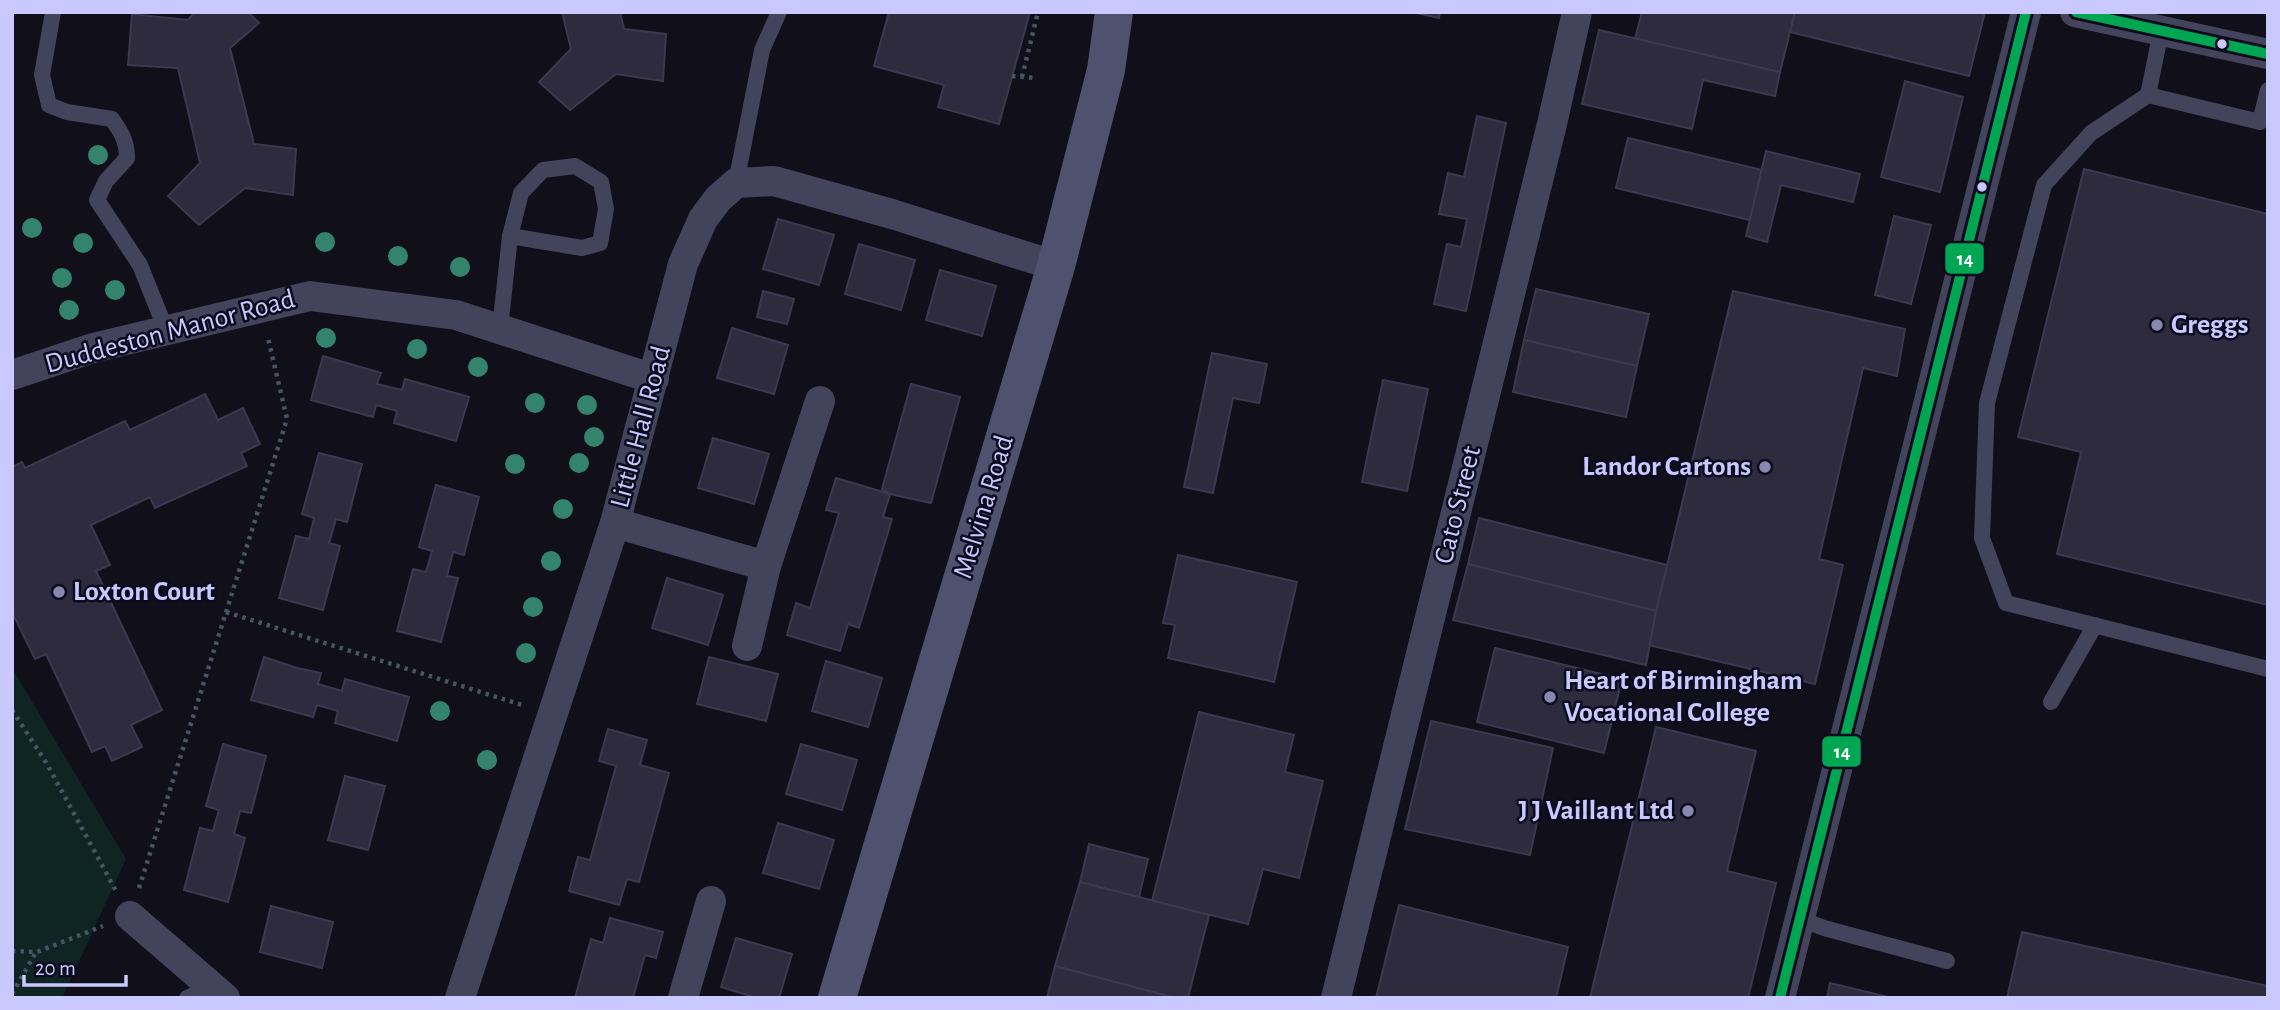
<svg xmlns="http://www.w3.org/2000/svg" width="2280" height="1010" font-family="'Alegreya Sans',sans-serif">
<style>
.green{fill:#0e2524}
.building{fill:#2d2b3d;stroke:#3b394f;stroke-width:2}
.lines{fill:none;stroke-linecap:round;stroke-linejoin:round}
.path{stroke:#455561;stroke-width:4.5;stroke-dasharray:3.5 5;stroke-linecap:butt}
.service{stroke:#43445b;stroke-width:16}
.minor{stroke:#43445b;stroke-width:30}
.secondary{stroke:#50516e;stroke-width:38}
.bus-1-casing{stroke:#0d0b1e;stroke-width:16}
.bus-1{stroke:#00a651;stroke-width:10}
.tree{fill:#33836e}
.bus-dot{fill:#c9c8ff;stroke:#0d0b1e;stroke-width:2.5}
.poi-dot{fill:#8887af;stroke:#0d0b1e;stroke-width:2.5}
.labels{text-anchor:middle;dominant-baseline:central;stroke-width:5;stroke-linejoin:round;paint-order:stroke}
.poi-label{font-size:28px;font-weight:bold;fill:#c9c8ff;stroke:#0d0b1e;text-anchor:start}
.street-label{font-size:28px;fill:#c9c8ff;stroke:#0d0b1e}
.line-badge{stroke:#0d0b1e;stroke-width:2.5}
.badge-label{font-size:19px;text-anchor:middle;font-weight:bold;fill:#fff}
</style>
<rect width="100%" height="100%" fill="#100f1a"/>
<!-- green -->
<polygon class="green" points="12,668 126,859 62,998 12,998"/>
<!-- building -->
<g class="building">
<polygon points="195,12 248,12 259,23 230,48 254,144 296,149 293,195 245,188 199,225 168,196 200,163 178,68 128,65 132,14 188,20"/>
<polygon points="562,12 620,12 624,29 666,34 663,81 616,74 570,110 539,82 571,49"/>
<polygon points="889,12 1030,12 999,124 938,107 944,85 874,66"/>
<polygon points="1412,12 1440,12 1439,18"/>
<polygon points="1642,12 1795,12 1780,72 1635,39"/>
<polygon points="1795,12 1985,12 1969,76 1790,32"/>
<polygon points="1599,30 1780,72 1775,96 1703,80 1692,129 1582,104"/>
<polygon points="1905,81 1963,97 1940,192 1881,177"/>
<polygon points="1477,116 1506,123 1466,311 1434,304 1447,244 1461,247 1467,219 1439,214 1448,173 1464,177"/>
<polygon points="1628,138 1762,170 1750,220 1616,188"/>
<polygon points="1766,151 1860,174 1853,202 1781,185 1767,242 1746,236"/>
<polygon points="2084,169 2268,214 2268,605 2057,554 2081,452 2018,437"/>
<polygon points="1894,216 1931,225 1911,304 1875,295"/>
<polygon points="778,219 834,235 819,285 763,269"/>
<polygon points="859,244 915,260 901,310 845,294"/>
<polygon points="940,270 996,286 982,336 926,320"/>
<polygon points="1536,289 1649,314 1637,366 1524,340"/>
<polygon points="763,291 794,299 787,324 757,317"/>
<polygon points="1733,291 1905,329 1897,376 1863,368 1819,559 1843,565 1815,684 1648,645"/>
<polygon points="732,328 788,345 774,394 717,378"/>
<polygon points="1524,340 1637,366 1626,417 1513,392"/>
<polygon points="1212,353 1267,364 1259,403 1233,398 1213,493 1184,487"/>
<polygon points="323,356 381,373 377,384 402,390 405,379 469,397 456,441 394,423 397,411 376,405 373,417 311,400"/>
<polygon points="1383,380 1428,389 1407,491 1362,482"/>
<polygon points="911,384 960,397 931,503 890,494 882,489"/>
<polygon points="205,394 218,420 243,408 260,444 241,453 247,466 155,508 150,497 91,525 110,565 96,571 162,710 131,725 142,747 112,761 105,746 92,752 46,654 35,659 12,612 12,467 22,462 25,468 125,421 130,430"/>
<polygon points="713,438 769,454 754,504 698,488"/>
<polygon points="319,453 362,464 347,522 336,519 329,543 340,546 323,610 279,598 296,536 309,539 314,518 302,514"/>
<polygon points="836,478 890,494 883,517 892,519 859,628 848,624 840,651 787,635 796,603 810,608 839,513 826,510"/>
<polygon points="436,485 479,497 464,555 453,552 447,576 458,578 441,642 397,631 413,569 426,572 432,551 419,547"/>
<polygon points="1479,518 1667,565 1656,611 1468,564"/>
<polygon points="1178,555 1297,582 1274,682 1168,658 1175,625 1163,623"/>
<polygon points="1468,564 1656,611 1646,665 1453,620"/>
<polygon points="667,578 723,595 708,645 652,628"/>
<polygon points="1495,648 1622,679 1604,753 1477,722"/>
<polygon points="264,657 297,668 321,673 318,684 342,691 345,679 409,697 397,741 335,723 338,711 317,705 313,717 251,700"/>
<polygon points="709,657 778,674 766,721 697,704"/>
<polygon points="826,661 882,678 868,727 812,711"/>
<polygon points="1199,712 1294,735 1285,772 1323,781 1299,878 1263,869 1248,924 1152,901"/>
<polygon points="1431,721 1553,748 1530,855 1405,829"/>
<polygon points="1656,727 1756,751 1727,871 1776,883 1748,998 1590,998"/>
<polygon points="608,729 647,740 640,765 669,773 639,882 627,879 619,905 569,891 578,857 590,860 616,766 599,761"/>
<polygon points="223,744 266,756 251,813 240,811 234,834 245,838 228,902 184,890 200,828 213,831 219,810 206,806"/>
<polygon points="801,744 857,760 842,810 786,794"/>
<polygon points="345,776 385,786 368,850 328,840"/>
<polygon points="778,823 834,840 819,889 763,873"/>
<polygon points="1089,844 1148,859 1139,897 1080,882"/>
<polygon points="1080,882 1209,915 1188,998 1175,998 1055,966"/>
<polygon points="1399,905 1568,947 1556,998 1376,998"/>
<polygon points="271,906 333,922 322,968 260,952"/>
<polygon points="610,918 663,932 656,958 645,955 633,998 575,998 591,939 603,943"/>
<polygon points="2022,932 2268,986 2268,998 2007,998"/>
<polygon points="736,938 792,954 779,998 757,998 721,987"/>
<polygon points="1055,966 1175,998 1047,998"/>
<polygon points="1830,983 1892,998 1827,998"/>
</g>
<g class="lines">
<!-- path -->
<g class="path">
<polyline points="1012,76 1036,78"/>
<polyline points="1022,77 1038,12"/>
<polyline points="226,612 522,705"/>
<polyline points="12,710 47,764 116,891"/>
<polyline points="139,888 287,419 268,338"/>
<polyline points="12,951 37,952 103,926"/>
<polyline points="12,994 36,952"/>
</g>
<!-- service -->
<g class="service">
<path d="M53,12L42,75L49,105L67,112L112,119C121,132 127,141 127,158L106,181L97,200L140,265L166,330"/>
<polyline points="2161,31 2148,95 2091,133 2044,185 1987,403 1982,538 2006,603 2268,669"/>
<polyline points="2148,95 2260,122 2268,90"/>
<polyline points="736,183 762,50 779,12"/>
<polyline points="500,329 510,236 521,193 543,170 575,166 601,182 606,209 600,243 582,248 510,236"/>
<polyline points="2051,702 2095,625"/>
<polyline points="1800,919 1824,928 1947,961"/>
<polyline points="187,998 212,986"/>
</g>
<!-- minor -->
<g class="minor">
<polyline points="2075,12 2268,54"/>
<polyline points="12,375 93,348 310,296 456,315 654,379"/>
<polyline points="615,523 766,566 820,401"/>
<polyline points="747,646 766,566"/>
<polyline points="130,916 225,998"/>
<polyline points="460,998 615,523 683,264 703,219 718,199 736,183 774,181 892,214 1056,266"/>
<polyline points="683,998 711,901"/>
<polyline points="1336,998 1552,124 1577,12"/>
<polyline points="1780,998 2026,12"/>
</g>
<!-- secondary -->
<polyline class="secondary" points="837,998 1056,266 1106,70 1114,12"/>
<defs>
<g id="bus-1">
<polyline points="2076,12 2268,54"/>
<polyline points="1780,998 2026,12"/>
</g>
</defs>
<!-- bus-1 casing -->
<use href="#bus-1" class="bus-1-casing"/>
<!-- bus-1 -->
<use href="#bus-1" class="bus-1"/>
</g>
<!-- trees -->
<g class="tree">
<circle cx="98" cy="155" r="10"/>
<circle cx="32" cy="228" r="10"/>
<circle cx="325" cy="242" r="10"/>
<circle cx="83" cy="243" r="10"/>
<circle cx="398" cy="256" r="10"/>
<circle cx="460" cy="267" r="10"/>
<circle cx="62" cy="278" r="10"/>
<circle cx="115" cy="290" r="10"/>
<circle cx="69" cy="310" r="10"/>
<circle cx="326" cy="338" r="10"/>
<circle cx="417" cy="349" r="10"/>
<circle cx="478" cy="367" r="10"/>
<circle cx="535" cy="403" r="10"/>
<circle cx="587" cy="405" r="10"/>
<circle cx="594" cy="437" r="10"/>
<circle cx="579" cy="463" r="10"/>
<circle cx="515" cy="464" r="10"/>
<circle cx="563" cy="509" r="10"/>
<circle cx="551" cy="561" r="10"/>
<circle cx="533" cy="607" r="10"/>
<circle cx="526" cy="653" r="10"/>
<circle cx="440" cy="711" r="10"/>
<circle cx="487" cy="760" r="10"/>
</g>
<!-- markers -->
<g class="bus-dot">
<circle cx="2222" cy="44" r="6"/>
<circle cx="1982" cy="187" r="6"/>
</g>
<g class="poi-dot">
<circle cx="2157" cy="325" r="7"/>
<circle cx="1765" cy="467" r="7"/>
<circle cx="59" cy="592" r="7"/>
<circle cx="1550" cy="697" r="7"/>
<circle cx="1688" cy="811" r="7"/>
</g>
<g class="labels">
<!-- poi labels -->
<g class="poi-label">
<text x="2171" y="325">Greggs</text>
<text x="1751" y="467" text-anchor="end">Landor Cartons</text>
<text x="73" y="592">Loxton Court</text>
<text x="1564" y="681">Heart of Birmingham<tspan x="1564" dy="32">Vocational College</tspan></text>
<text x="1674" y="811" text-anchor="end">J J Vaillant Ltd</text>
</g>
<!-- street labels -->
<g class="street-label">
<text transform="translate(170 332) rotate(-15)">Duddeston Manor Road</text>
<text transform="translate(641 427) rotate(-75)">Little Hall Road</text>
<text transform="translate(1458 505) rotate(-76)">Cato Street</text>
<text transform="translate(984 507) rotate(-73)">Melvina Road</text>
</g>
</g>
<g class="line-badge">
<rect x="1944" y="242" width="41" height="33" rx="7" fill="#00a651"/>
<rect x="1821" y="735" width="41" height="33" rx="7" fill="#00a651"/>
</g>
<g class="badge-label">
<text x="1965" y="265">14</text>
<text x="1842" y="758">14</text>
</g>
<!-- border -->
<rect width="2280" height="1010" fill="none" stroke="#c9c8ff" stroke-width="28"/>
<!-- scale -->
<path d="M24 975v10h102v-10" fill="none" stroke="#c9c8ff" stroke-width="3.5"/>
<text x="35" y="975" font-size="21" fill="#c9c8ff" stroke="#0d0b1e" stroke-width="5" paint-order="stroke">20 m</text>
</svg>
